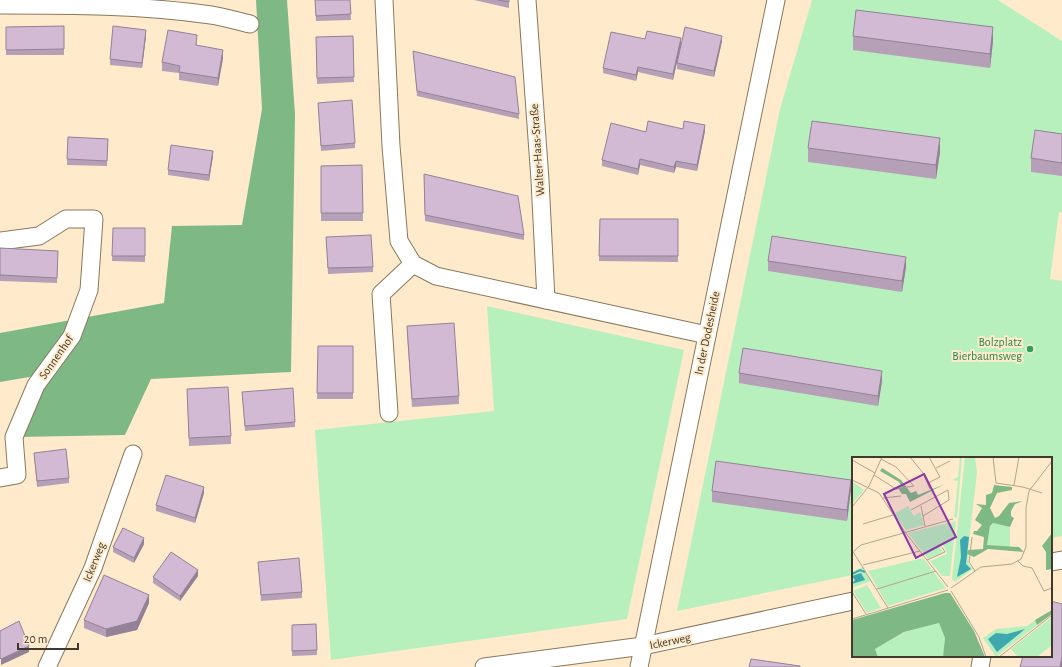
<svg xmlns="http://www.w3.org/2000/svg" width="1062" height="667" font-family="'Alegreya Sans',sans-serif">
<style>
.green{fill:#b7f0bd}
.forest{fill:#7eb884}
.lines{fill:none;stroke-linecap:round;stroke-linejoin:round}
.minor-casing{stroke:#89785c;stroke-width:19}
.minor{stroke:#fff;stroke-width:17}
.wall{fill:#b5a0b7}
.shaded-wall{fill:#938295}
.building{fill:#d2bad5;stroke:#938295}
.leisure-dot{fill:#2e9e5b;stroke:#ffebcc;stroke-width:1.5}
.labels{text-anchor:middle;dominant-baseline:central;stroke-width:4;stroke-linejoin:round;paint-order:stroke}
.street-label{font-size:12px;fill:#40392c;stroke:#ffebcc}
.leisure-label{font-size:12px;fill:#27864d;stroke:#ffebcc;text-anchor:end}
.inset-river{fill:none;stroke:#3da9af;stroke-width:2}
.inset-road{fill:none;stroke:#b3a48c;stroke-width:1}
.view{fill:#8c37a4;fill-opacity:0.15;stroke:#8c37a4;stroke-width:2}
.inset-edge{fill:none;stroke:#40392c;stroke-width:2}
</style>
<rect width="100%" height="100%" fill="#ffebcc"/>
<!-- green -->
<g class="green">
<polygon points="812,0 998,0 1062,41 1062,213 1059,212 1050,279 1062,281 1062,536 1051,538 1051,458 853,458 853,575 677,611 780,109"/>
<polygon points="487,306 684,350 627,619 331,660 315,430 494,411"/>
</g>
<!-- forest -->
<polygon class="forest" points="256,0 287,0 295,114 291,372 151,379 125,435 17,437 41,375 0,382 0,333 164,303 172,226 242,225 262,109"/>
<g class="lines">
<defs>
<g id="minor">
<polyline points="384,0 391,146 399,241 413,264 436,276 707,335"/>
<polyline points="527,0 540,180 546,300"/>
<path d="M0,5C71,5 141,5 211,15C224,17 237,21 250,24"/>
<polyline points="0,241 39,236 66,219 94,219 89,290 72,336 36,385 14,437 17,475 0,478"/>
<polyline points="389,413 381,294 413,264"/>
<polyline points="1051,562 1062,560"/>
<polyline points="47,667 93,568 133,454"/>
<polyline points="484,667 643,646 853,601"/>
<polyline points="639,667 776,0"/>
<polyline points="980,667 982,656"/>
</g>
</defs>
<!-- minor casing -->
<use href="#minor" class="minor-casing"/>
<!-- minor -->
<use href="#minor" class="minor"/>
</g>
<!-- wall -->
<g class="wall">
<polygon points="315,0 350,0 351,20 316,21"/>
<polygon points="474,0 509,0 509,8"/>
<polygon points="64,26 64,55 6,55 6,27"/>
<polygon points="146,36 142,68 110,65 110,59"/>
<polygon points="353,36 354,82 317,84 316,37"/>
<polygon points="853,36 993,41 990,68 853,50"/>
<polygon points="645,39 681,44 722,41 714,77 677,69 677,63 678,58 673,80 638,72 636,81 603,73 603,68"/>
<polygon points="197,43 197,45 223,58 218,86 179,80 179,73 162,71 162,62"/>
<polygon points="413,51 519,114 519,119 417,96"/>
<polygon points="318,103 355,143 355,148 321,151"/>
<polygon points="705,131 697,171 676,167 674,173 640,165 638,175 602,166 602,160 646,132"/>
<polygon points="1062,134 1062,176 1031,172 1031,158"/>
<polygon points="68,137 108,139 107,166 67,165"/>
<polygon points="808,148 940,152 936,179 808,162"/>
<polygon points="213,156 209,181 168,175 168,170"/>
<polygon points="362,165 363,221 321,221 321,166"/>
<polygon points="424,174 524,235 524,240 425,221"/>
<polygon points="600,219 678,219 678,262 599,261"/>
<polygon points="113,228 145,228 145,262 112,261"/>
<polygon points="326,237 373,267 373,272 328,274"/>
<polygon points="0,248 58,251 57,283 0,281"/>
<polygon points="768,261 906,267 902,292 768,271"/>
<polygon points="407,326 459,396 459,404 412,407 407,334"/>
<polygon points="318,346 353,346 353,399 317,399"/>
<polygon points="739,373 882,381 878,406 739,383"/>
<polygon points="187,389 231,436 231,444 189,446"/>
<polygon points="242,392 295,422 295,427 245,431"/>
<polygon points="34,453 69,478 69,483 37,487"/>
<polygon points="851,490 847,521 712,502 712,491"/>
<polygon points="204,493 195,523 156,511 156,505"/>
<polygon points="144,544 134,563 113,552 113,547"/>
<polygon points="258,562 302,592 302,598 261,601"/>
<polygon points="198,576 180,601 153,583 153,577"/>
<polygon points="149,603 137,630 106,637 84,628 84,620"/>
<polygon points="316,624 317,655 292,656 292,625"/>
</g>
<!-- shaded-wall -->
<g class="shaded-wall">
<polygon points="993,27 993,41 990,68 990,54"/>
<polygon points="146,30 146,36 142,68 142,63"/>
<polygon points="722,36 722,41 714,77 714,71"/>
<polygon points="681,38 681,44 673,80 673,74"/>
<polygon points="223,50 223,58 218,86 218,78"/>
<polygon points="638,67 638,72 636,81 636,75"/>
<polygon points="705,125 705,131 697,171 697,165"/>
<polygon points="940,138 940,152 936,179 936,165"/>
<polygon points="213,151 213,156 209,181 209,175"/>
<polygon points="640,159 640,165 638,175 638,169"/>
<polygon points="676,161 676,167 674,173 674,167"/>
<polygon points="906,257 906,267 902,292 902,281"/>
<polygon points="882,371 882,381 878,406 878,396"/>
<polygon points="851,480 851,490 847,521 847,510"/>
<polygon points="204,487 204,493 195,523 195,518"/>
<polygon points="144,538 144,544 134,563 134,558"/>
<polygon points="198,570 198,576 180,601 180,596"/>
<polygon points="149,595 149,603 137,630 106,637 106,629"/>
<polygon points="29,646 29,652 1,665 1,659"/>
<polygon points="1062,656 1062,667 1060,667"/>
</g>
<!-- building -->
<g class="building">
<polygon points="315,0 350,0 351,14 316,16"/>
<polygon points="498,0 509,0 509,2"/>
<polygon points="856,10 993,27 990,54 853,36"/>
<polygon points="64,26 64,49 6,50 6,27"/>
<polygon points="113,26 146,30 142,63 110,59"/>
<polygon points="685,27 722,36 714,71 677,63"/>
<polygon points="168,30 197,35 196,45 223,50 218,78 179,72 180,66 162,62"/>
<polygon points="647,31 681,38 673,74 638,67 636,75 603,68 611,32 645,39"/>
<polygon points="353,36 354,77 317,78 316,37"/>
<polygon points="413,51 515,77 519,114 417,91"/>
<polygon points="352,100 355,143 321,146 318,103"/>
<polygon points="648,121 683,129 684,121 705,125 697,165 676,161 674,167 640,159 638,169 602,160 611,123 646,132"/>
<polygon points="812,121 940,138 936,165 808,148"/>
<polygon points="1035,130 1062,134 1062,163 1031,158"/>
<polygon points="68,137 108,139 107,161 67,159"/>
<polygon points="171,145 213,151 209,175 168,170"/>
<polygon points="362,165 363,213 321,213 321,166"/>
<polygon points="424,174 518,196 524,235 425,215"/>
<polygon points="600,219 678,219 678,256 599,256"/>
<polygon points="113,228 145,228 145,256 112,256"/>
<polygon points="371,235 373,267 328,268 326,237"/>
<polygon points="772,236 906,257 902,281 768,261"/>
<polygon points="0,248 58,251 57,278 0,275"/>
<polygon points="454,323 459,396 412,399 407,326"/>
<polygon points="318,346 353,346 353,393 317,393"/>
<polygon points="743,348 882,371 878,396 739,373"/>
<polygon points="228,387 231,436 189,438 187,389"/>
<polygon points="293,388 295,422 245,426 242,392"/>
<polygon points="66,449 69,478 37,481 34,453"/>
<polygon points="716,461 851,480 847,510 712,491"/>
<polygon points="166,475 204,487 195,518 156,505"/>
<polygon points="123,528 144,538 134,558 113,547"/>
<polygon points="171,552 198,570 180,596 153,577"/>
<polygon points="299,558 302,592 261,595 258,562"/>
<polygon points="104,575 149,595 137,621 106,629 84,620"/>
<polygon points="1051,601 1062,604 1062,656 1060,667 1020,667 1023,656 1051,656"/>
<polygon points="19,621 29,646 1,659 0,658 0,631"/>
<polygon points="316,624 317,650 292,651 292,625"/>
<polygon points="751,659 800,666 800,667 749,667"/>
</g>
<!-- markers -->
<circle class="leisure-dot" cx="1030" cy="349" r="4"/>
<g class="labels">
<!-- street labels -->
<g class="street-label">
<text transform="translate(537 150) rotate(-94)">Walter-Haas-Straße</text>
<text transform="translate(707 333) rotate(-78)">In der Dodesheide</text>
<text transform="translate(56 357) rotate(-55)">Sonnenhof</text>
<text transform="translate(94 562) rotate(-68)">Ickerweg</text>
<text transform="translate(670 641) rotate(-12)">Ickerweg</text>
</g>
<!-- leisure labels -->
<g class="leisure-label">
<text x="1022" y="342">Bolzplatz<tspan x="1022" dy="14">Bierbaumsweg</tspan></text>
</g>
</g>
<!-- overview -->
<g transform="translate(852 457)">
<rect width="200" height="200" fill="#ffebcc"/>
<path d="M108,0H110L105,60H102L106,24L100,23L106,20ZM113,0H123L125,16L116,93V106L121,112L103,125L100,122ZM1,25L12,33L0,47V28ZM56,49L62,59L68,55L72,68L54,73L42,57ZM104,64L98,119H90L78,104L95,97L91,87L87,88L91,95L76,102L56,76ZM141,66L158,70V90L135,88L138,69ZM71,101L94,131L36,149L16,114ZM11,110L19,124L0,131V115ZM15,128L29,151L15,156L1,134ZM200,160V188L185,200H166L159,192ZM183,163L185,168L144,200L131,181L144,172L175,169ZM87,166L93,181L91,200H26L23,192L53,175Z" fill="#b7f0bd"/>
<path d="M30,11L49,23L59,36L64,34L66,38L93,27L58,45L54,37H50L46,31L50,30L47,25L28,14ZM142,28L160,30V33L145,36L138,51L143,61L147,59L157,46L171,44L163,47L159,54V59L162,61L158,70L141,66L138,69L135,88L167,90L172,95L136,92L122,100L115,97L116,93L131,92L132,80L121,77L122,74H125L130,68L123,63L130,51L124,47L134,48V38L140,36ZM200,76V112L194,113V95L190,89ZM93,136H98L122,174L133,200H91L93,181L87,166L52,175L23,192L26,200H0V163ZM200,153V157L185,168L183,163Z" fill="#7eb884"/>
<path d="M112,79L117,80L114,107L119,112L105,120L109,100L108,83ZM9,116L13,123L0,127L3,123L0,119ZM173,172L145,195L136,182L144,176L155,177Z" fill="#3da9af"/>
<path class="inset-river" d="M0,117L8,113L13,115"/>
<path class="inset-road" d="M58,0L71,16L78,32M141,0L144,26L171,30L190,36M0,3L23,16M84,11L98,4M22,18L44,32L62,29L44,10L29,2M0,23L27,36L53,75L96,130M76,26L88,20L77,0M162,28L167,0M31,41L49,39M69,49L73,69M0,50L17,29L30,0M59,53L96,33L97,43L71,59M11,67L41,58M120,80L117,105L123,114M0,93L36,151M2,94L9,88L101,62M75,103L93,95L90,90M166,104L171,109L180,111L192,134L200,131M11,108L68,94M99,131L129,110L160,107L169,102L174,90V51L177,34L200,4M25,132L84,114M99,134L127,180L134,200M0,135L14,157M0,162L96,133M147,200L200,158"/>
<path class="view" d="M72,17L104,80L64,101L32,37Z"/>
<rect width="200" height="200" class="inset-edge"/>
</g>
<!-- scale -->
<path d="M18 643v6h60v-6" fill="none" stroke="#40392c" stroke-width="2"/>
<text x="24" y="643" font-size="12" fill="#40392c" stroke="#ffebcc" stroke-width="3" paint-order="stroke">20 m</text>
</svg>
